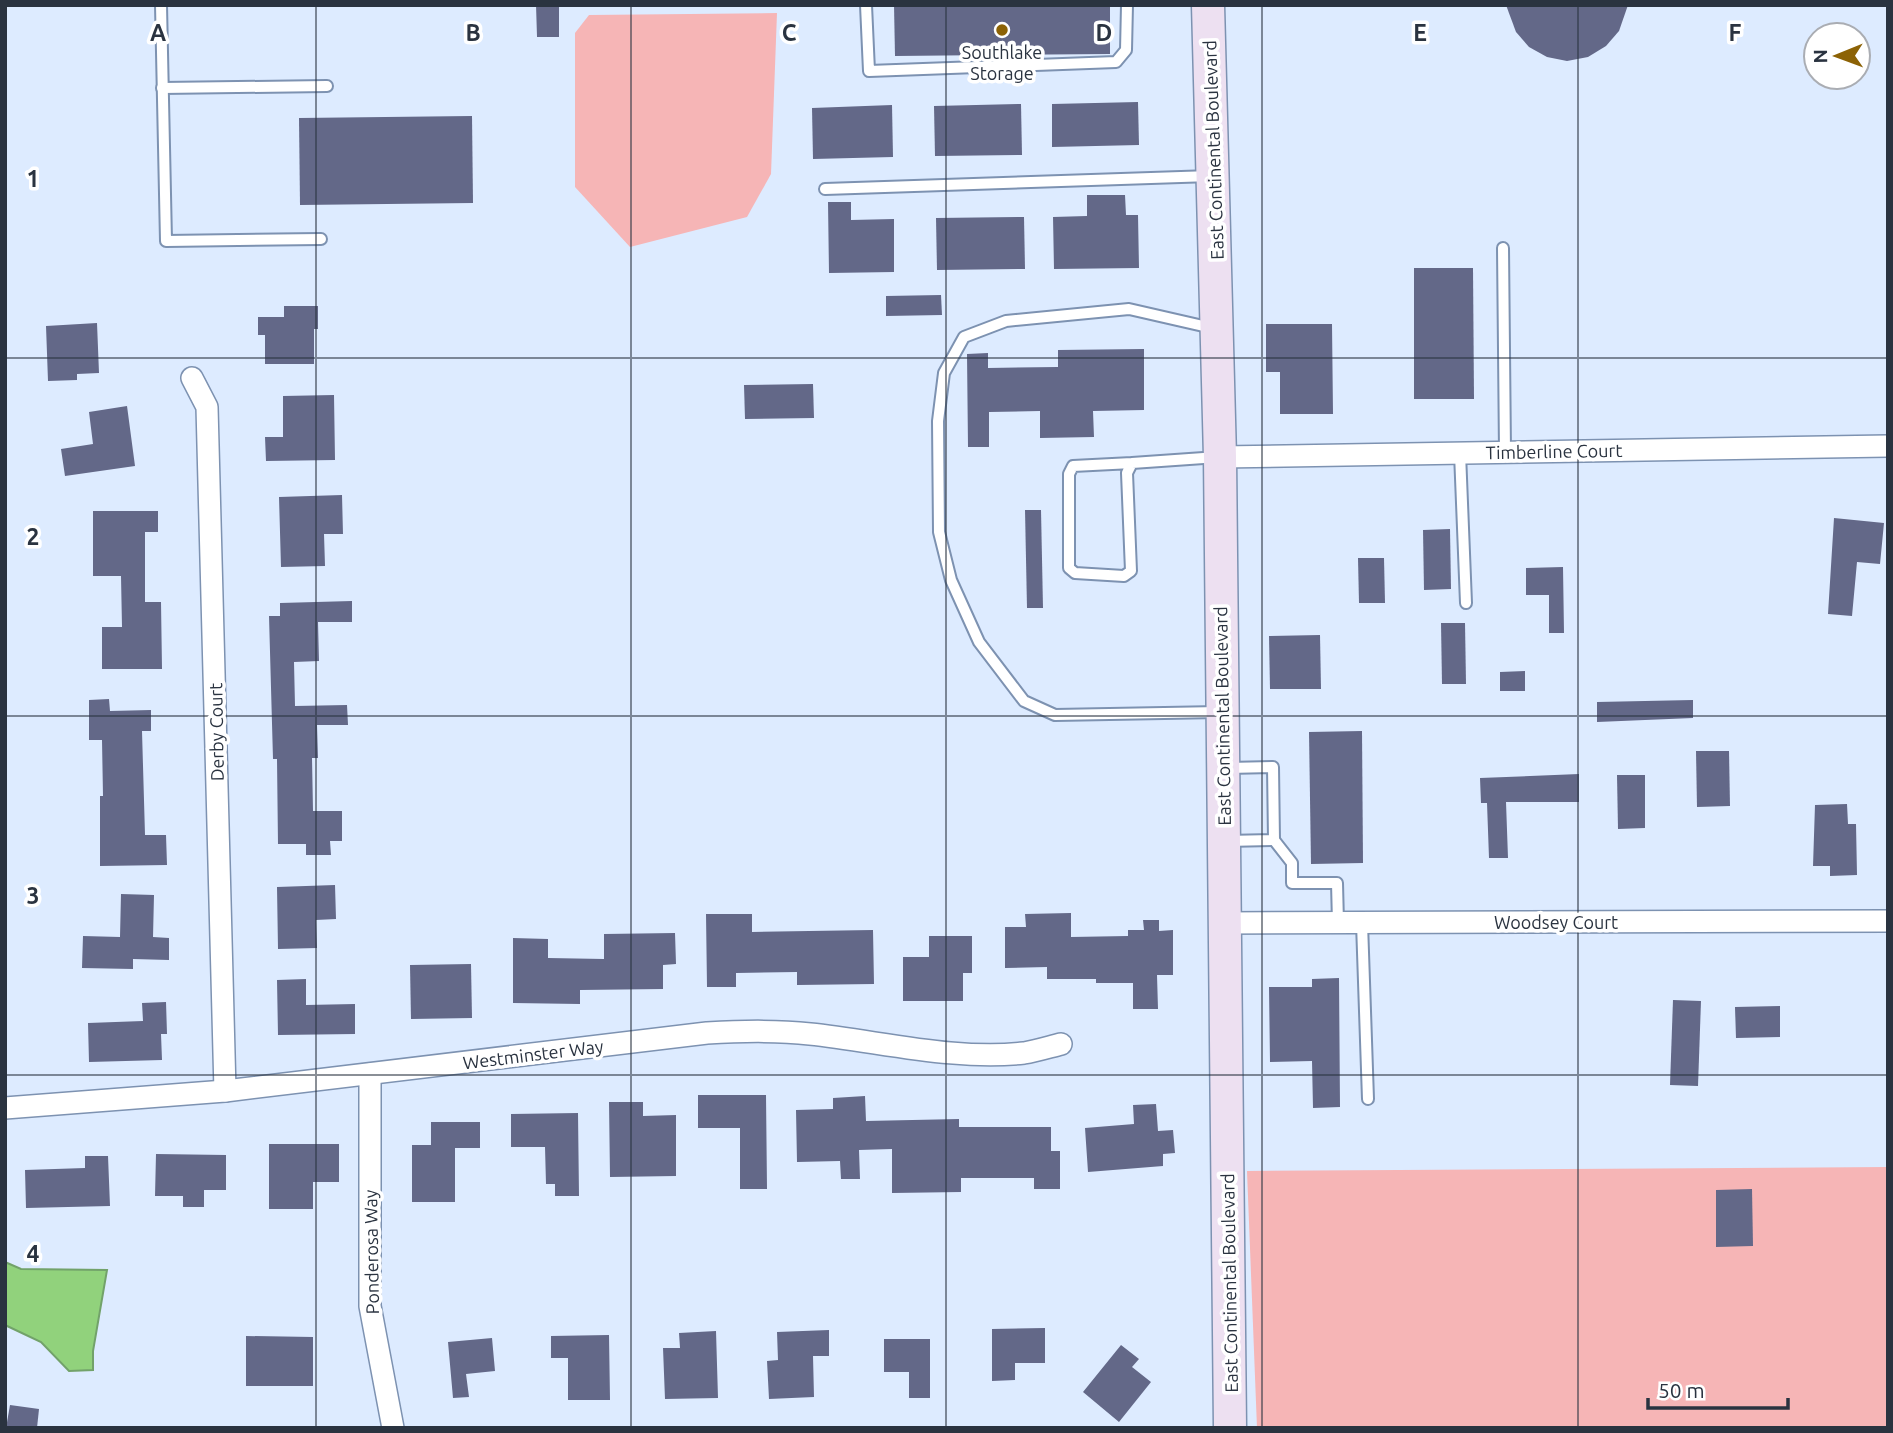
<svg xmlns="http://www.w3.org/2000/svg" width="1893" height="1433" font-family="Ubuntu,sans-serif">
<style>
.green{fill:#f6b5b6}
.water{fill:#91d27c;stroke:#72a26a;stroke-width:2}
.building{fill:#636888}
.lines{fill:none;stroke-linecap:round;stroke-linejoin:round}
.service-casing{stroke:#7d92b1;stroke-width:14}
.minor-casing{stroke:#7d92b1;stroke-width:24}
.secondary-casing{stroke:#7d92b1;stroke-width:35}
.service{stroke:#fff;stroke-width:10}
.minor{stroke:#fff;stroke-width:21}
.secondary{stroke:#ede0f1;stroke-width:32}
.grid{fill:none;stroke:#2a3340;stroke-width:2;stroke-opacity:0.55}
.poi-dot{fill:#8c6205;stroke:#fff;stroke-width:2.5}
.labels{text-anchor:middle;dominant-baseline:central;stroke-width:7;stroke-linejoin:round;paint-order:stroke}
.poi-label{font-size:18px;fill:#2a3340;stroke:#fff}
.street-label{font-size:18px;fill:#2a3340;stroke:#fff}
.grid-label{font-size:23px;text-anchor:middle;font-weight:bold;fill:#2a3340;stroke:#fff;stroke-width:7;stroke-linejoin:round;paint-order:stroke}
</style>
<rect width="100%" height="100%" fill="#ddebff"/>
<!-- green -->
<g class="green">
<polygon points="777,13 771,174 747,217 630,247 575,187 575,33 589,15"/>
<polygon points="1888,1167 1888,1428 1257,1428 1247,1171"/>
</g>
<!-- water -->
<polygon class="water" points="5,1262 21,1269 107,1270 93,1351 93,1370 69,1371 41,1342 5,1325"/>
<!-- building -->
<g class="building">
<polygon points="536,5 559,5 559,37 537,37"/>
<polygon points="894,5 1110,5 1110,54 895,56"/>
<polygon points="1506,5 1628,5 1619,31 1606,46 1588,57 1567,61 1547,57 1529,47 1516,32"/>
<polygon points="1138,102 1139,145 1052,147 1052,104"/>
<polygon points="1021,104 1022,155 935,156 934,106"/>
<polygon points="892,105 893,157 813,159 812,108"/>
<polygon points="472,116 473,203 300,205 299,118"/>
<polygon points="1087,195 1125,195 1126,215 1138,215 1139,268 1054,269 1053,217 1087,216"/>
<polygon points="828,202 851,202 851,220 894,219 894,272 829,273"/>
<polygon points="1024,217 1025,269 937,270 936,218"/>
<polygon points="1414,268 1473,268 1474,399 1414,399"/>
<polygon points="941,295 942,315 886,316 886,296"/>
<polygon points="284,306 318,306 318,329 314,329 314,364 265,364 265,335 258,335 258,317 284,317"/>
<polygon points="97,323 99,373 77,374 77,380 48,381 46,326"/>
<polygon points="1266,324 1332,324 1333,414 1280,414 1280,372 1266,372"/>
<polygon points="1144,349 1144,410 1093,411 1094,437 1040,438 1040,411 989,412 989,447 968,447 967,354 988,353 988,368 1058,367 1058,350"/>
<polygon points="813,384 814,418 745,419 744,385"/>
<polygon points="334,395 335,460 266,461 265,437 283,437 283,396"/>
<polygon points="127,406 135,466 65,476 61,449 93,444 89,412"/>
<polygon points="342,495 343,534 324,534 325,566 281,567 279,497"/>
<polygon points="1025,510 1041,510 1043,608 1027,608"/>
<polygon points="93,511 158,511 158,532 145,532 145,602 161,602 162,669 102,669 102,627 122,627 121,576 93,576"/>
<polygon points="1834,518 1884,523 1880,564 1857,562 1852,616 1828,614"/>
<polygon points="1450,529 1451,589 1424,590 1423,530"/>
<polygon points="1358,558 1384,558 1385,603 1359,603"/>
<polygon points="1563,567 1564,633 1549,633 1549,595 1526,595 1526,568"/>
<polygon points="352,601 352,622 318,622 319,661 294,662 295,706 347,705 348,725 317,725 318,758 312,758 313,811 342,811 342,841 330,841 331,855 306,855 306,844 278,844 277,759 273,759 269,616 280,616 280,603"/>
<polygon points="1441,623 1465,623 1466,684 1442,684"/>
<polygon points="1320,635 1321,689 1270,689 1269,636"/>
<polygon points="1525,671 1525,691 1500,691 1500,672"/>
<polygon points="109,699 110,711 151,710 151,731 142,731 145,835 166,835 167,865 100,866 100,796 103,796 102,740 89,740 89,700"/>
<polygon points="1693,700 1693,718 1597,722 1597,702"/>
<polygon points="1362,731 1363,863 1311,864 1309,732"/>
<polygon points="1696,751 1729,751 1730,806 1697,807"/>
<polygon points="1579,774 1579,802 1506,802 1508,858 1489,858 1487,803 1481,803 1480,778"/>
<polygon points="1617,775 1645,775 1645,828 1618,829"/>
<polygon points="1847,804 1848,824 1856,824 1857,875 1830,876 1830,866 1813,866 1815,805"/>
<polygon points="335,885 336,919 316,920 317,948 278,949 277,887"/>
<polygon points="121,894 154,895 153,937 169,938 169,960 133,959 133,969 82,968 83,936 120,937"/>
<polygon points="1071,913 1071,937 1128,936 1128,930 1144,930 1143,920 1159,920 1159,931 1173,930 1173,975 1157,975 1158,1009 1133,1009 1133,983 1096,983 1096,979 1047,979 1047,967 1005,968 1005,927 1026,927 1025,914"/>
<polygon points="706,914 752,914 752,932 873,930 874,984 797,985 797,972 736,973 736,987 707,987"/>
<polygon points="675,933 676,964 663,965 663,989 580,990 580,1004 513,1003 513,938 548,939 548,958 604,959 604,934"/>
<polygon points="929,936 972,936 972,973 963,973 963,1001 903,1001 903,957 929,957"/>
<polygon points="471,964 472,1018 411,1019 410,965"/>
<polygon points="1339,978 1340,1107 1313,1108 1312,1061 1270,1062 1269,987 1312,987 1312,979"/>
<polygon points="306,979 306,1005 355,1004 355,1034 278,1035 277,980"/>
<polygon points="1673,1000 1701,1001 1698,1086 1670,1085"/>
<polygon points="166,1002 167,1034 161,1034 162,1060 89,1062 88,1023 143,1021 142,1003"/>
<polygon points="1780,1006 1780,1037 1736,1038 1735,1007"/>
<polygon points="698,1095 766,1095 767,1189 740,1189 740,1128 698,1128"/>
<polygon points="865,1096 866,1121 959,1119 959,1127 1051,1127 1051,1151 1060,1151 1060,1189 1034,1189 1034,1178 961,1178 961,1192 892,1193 892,1149 859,1150 860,1179 841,1179 840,1161 797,1162 796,1110 833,1109 833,1098"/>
<polygon points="609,1102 643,1102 643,1116 676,1115 676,1176 610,1177"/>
<polygon points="1156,1104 1158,1131 1173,1130 1175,1153 1163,1154 1163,1166 1088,1172 1085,1128 1134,1124 1133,1105"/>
<polygon points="578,1113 579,1196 555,1196 555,1184 546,1184 545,1147 511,1147 511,1114"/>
<polygon points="431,1122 480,1122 480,1148 455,1148 455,1202 412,1202 412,1145 431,1145"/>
<polygon points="269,1144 339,1144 339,1182 313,1182 313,1209 269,1209"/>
<polygon points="156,1154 226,1155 226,1190 204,1190 204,1207 183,1207 183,1196 155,1196"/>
<polygon points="85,1156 108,1156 110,1206 26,1208 25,1170 85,1168"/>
<polygon points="1752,1189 1753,1246 1716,1247 1716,1190"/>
<polygon points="1045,1328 1045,1363 1015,1363 1015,1380 992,1381 992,1329"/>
<polygon points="829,1330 829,1356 813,1356 814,1397 769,1399 767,1361 778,1360 777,1332"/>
<polygon points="716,1331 718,1398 665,1399 663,1348 680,1348 679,1333"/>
<polygon points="609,1335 610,1400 568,1400 568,1358 551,1358 551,1336"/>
<polygon points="246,1336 313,1337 313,1386 246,1386"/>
<polygon points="492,1338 495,1371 466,1374 469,1397 453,1398 448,1342"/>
<polygon points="884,1339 930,1339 930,1398 909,1398 909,1372 884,1372"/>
<polygon points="1121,1345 1139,1359 1132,1367 1151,1382 1119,1422 1083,1392"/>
<polygon points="10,1405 39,1409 37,1428 6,1428"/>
</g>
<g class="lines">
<defs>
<g id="service">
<polyline points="161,5 166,241 321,239"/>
<polyline points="866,5 869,71 1116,62 1126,50 1127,5"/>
<polyline points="162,88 327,86"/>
<polyline points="825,189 1211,176"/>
<polyline points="1503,248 1505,452"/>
<polyline points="1212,328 1129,309 1006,321 964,337 944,373 938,421 939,532 951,580 979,642 1024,701 1055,715 1219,712"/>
<polyline points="1460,453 1466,603"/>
<polyline points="1132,463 1073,466 1069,474 1069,568 1075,573 1124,576 1131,571 1127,473 1132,463 1218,457"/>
<polyline points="1274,840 1292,863 1292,883 1337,883 1338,923"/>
<polyline points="1226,841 1274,840 1273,767 1228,768"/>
<polyline points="1362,923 1368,1099"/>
</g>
<g id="minor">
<polyline points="192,378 207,407 225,1091"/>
<polyline points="1220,457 1888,446"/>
<polyline points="1224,923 1888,921"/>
<polyline points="370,1074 370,1306 393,1428"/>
<path d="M5,1108L225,1091L707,1033C741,1031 776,1030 810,1034C878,1041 956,1061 1024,1053C1036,1051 1049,1047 1061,1044"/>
</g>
<polyline id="secondary" points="1208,5 1220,457 1230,1428"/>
</defs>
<!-- service casing -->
<use href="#service" class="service-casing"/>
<!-- minor casing -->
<use href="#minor" class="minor-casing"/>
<!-- secondary casing -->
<use href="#secondary" class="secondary-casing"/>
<!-- service -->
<use href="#service" class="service"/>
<!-- minor -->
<use href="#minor" class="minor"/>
<!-- secondary -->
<use href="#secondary" class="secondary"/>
</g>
<!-- grid -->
<path class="grid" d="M316,5V1428M631,5V1428M946,5V1428M1262,5V1428M1578,5V1428M5,358H1888M5,716H1888M5,1075H1888"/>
<!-- markers -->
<circle class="poi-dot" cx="1002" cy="30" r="7"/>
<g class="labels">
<!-- poi labels -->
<g class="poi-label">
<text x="1002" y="52">Southlake<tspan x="1002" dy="21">Storage</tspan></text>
</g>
<!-- street labels -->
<g class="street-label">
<text transform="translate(1213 150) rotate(-92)">East Continental Boulevard</text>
<text transform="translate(1554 451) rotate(-1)">Timberline Court</text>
<text transform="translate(1222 716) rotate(-91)">East Continental Boulevard</text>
<text transform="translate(216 732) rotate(-91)">Derby Court</text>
<text x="1556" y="922">Woodsey Court</text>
<text transform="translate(533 1054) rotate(-7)">Westminster Way</text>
<text transform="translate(371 1252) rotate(-91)">Ponderosa Way</text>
<text transform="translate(1229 1283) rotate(-91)">East Continental Boulevard</text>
</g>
</g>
<g class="grid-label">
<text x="158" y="41">A</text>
<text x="473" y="41">B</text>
<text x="789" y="41">C</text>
<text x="1104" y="41">D</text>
<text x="1420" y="41">E</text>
<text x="1735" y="41">F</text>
<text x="33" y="187">1</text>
<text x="33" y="545">2</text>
<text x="33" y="904">3</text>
<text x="33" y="1262">4</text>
</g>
<!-- border -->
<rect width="1893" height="1433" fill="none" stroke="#2a3340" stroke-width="14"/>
<!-- north arrow -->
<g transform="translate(1837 56) rotate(269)"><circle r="33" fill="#ffffff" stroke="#aaadb3" stroke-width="2"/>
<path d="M0-5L12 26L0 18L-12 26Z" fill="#8c6205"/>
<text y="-10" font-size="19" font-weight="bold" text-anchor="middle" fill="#2a3340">N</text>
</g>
<!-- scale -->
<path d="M1648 1398v10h140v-10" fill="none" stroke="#2a3340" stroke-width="3.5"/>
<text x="1658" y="1398" font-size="21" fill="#2a3340" stroke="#ffffff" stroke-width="5" paint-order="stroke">50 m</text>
</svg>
